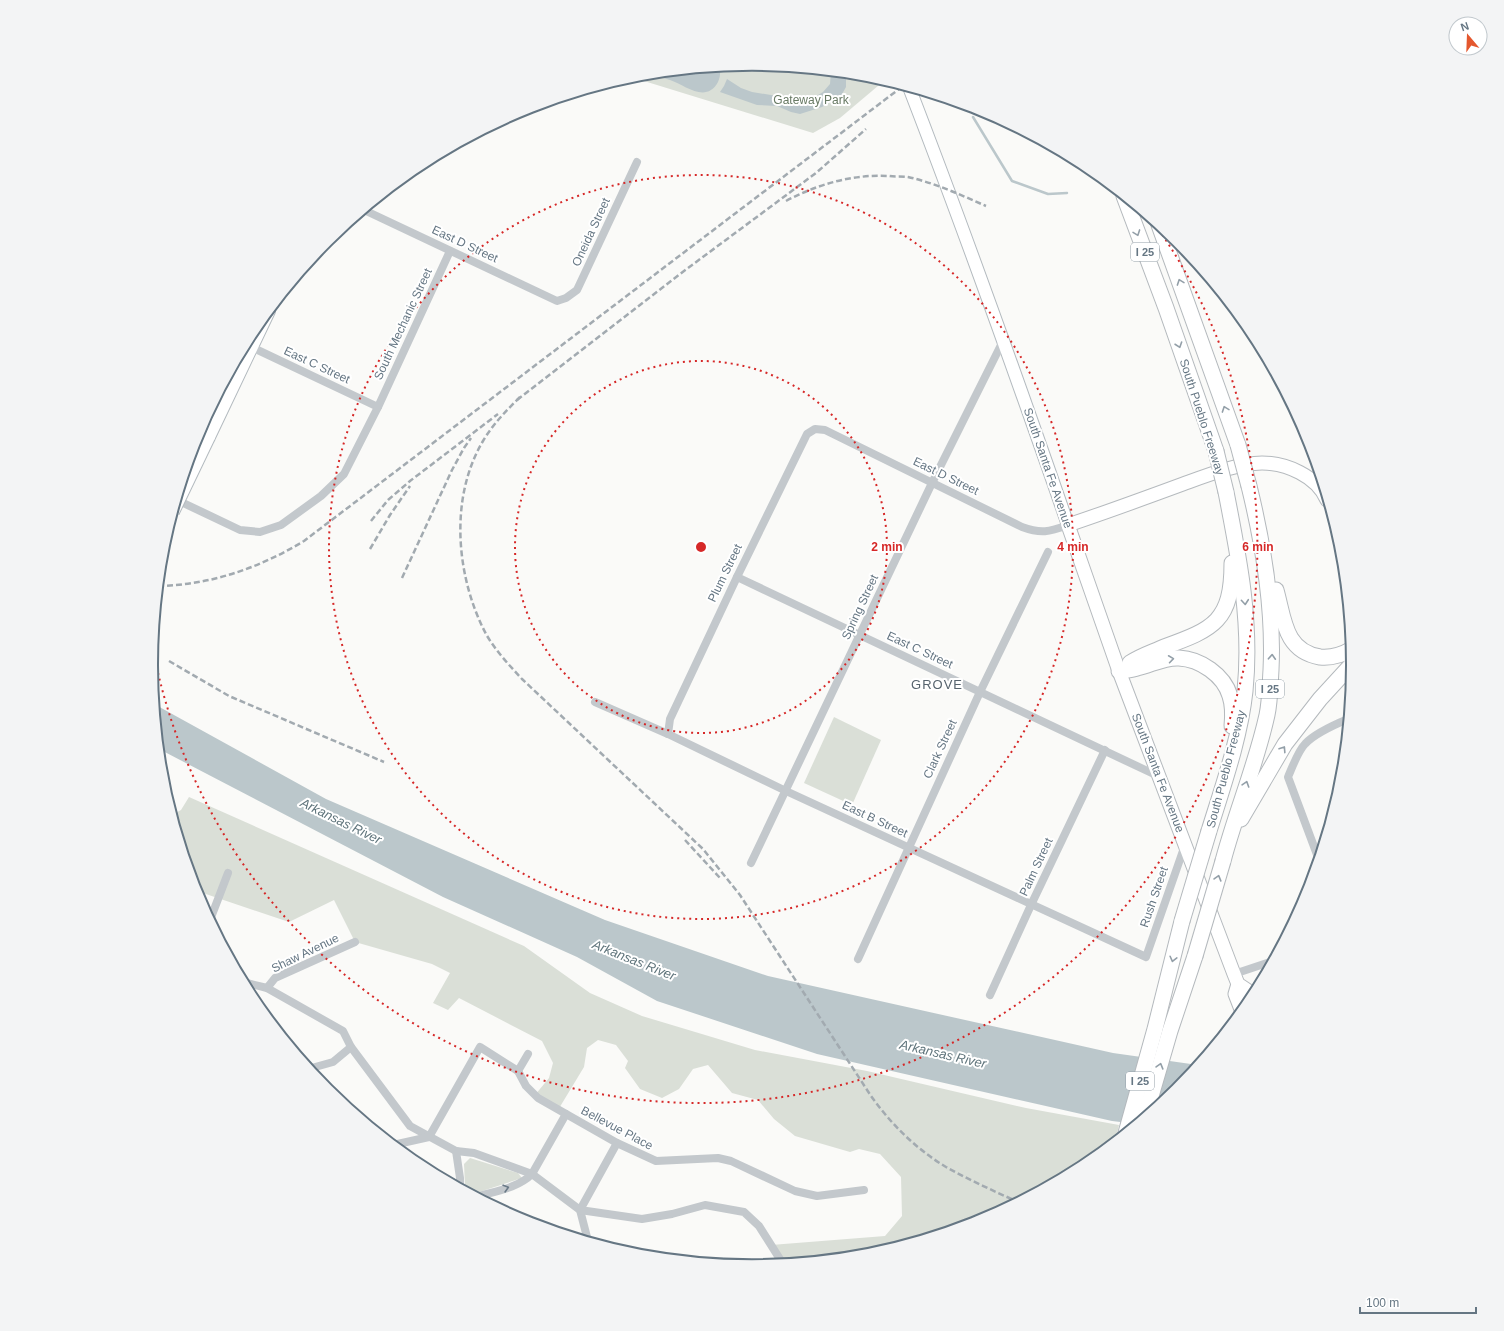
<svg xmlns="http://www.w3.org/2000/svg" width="1504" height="1331" font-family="Arial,sans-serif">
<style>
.green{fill:#dadfd7}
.water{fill:#bbc7cb}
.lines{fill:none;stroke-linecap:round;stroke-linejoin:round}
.stream{stroke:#bbc7cb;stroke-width:2.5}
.secondary-casing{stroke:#b3babf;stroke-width:14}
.primary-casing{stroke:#b5babe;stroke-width:15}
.highway-casing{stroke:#b4b9bd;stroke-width:17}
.street{stroke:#c3c8cc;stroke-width:8}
.secondary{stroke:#fff;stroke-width:12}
.primary{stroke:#fff;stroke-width:13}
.highway{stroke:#fff;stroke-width:15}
.rail{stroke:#a2aab0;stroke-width:2.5;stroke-dasharray:6 3;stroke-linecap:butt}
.secondary-bridge-casing{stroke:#b3babf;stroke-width:14;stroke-linecap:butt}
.highway-bridge-casing{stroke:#b4b9bd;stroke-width:17;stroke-linecap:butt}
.secondary-bridge{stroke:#fff;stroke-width:12}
.highway-bridge{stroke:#fff;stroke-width:15}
.oneway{stroke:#939fa8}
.oneway2{stroke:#6a7a87}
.ring{fill:none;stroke:#d62828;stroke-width:2;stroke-dasharray:2 4}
.labels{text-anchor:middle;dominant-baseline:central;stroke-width:4;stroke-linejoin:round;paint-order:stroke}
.shield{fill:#fff;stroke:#939fa8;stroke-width:1}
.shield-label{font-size:11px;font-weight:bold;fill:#657683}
.park-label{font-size:12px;fill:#687a64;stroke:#fff}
.street-label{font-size:12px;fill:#657683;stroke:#fff}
.neighbourhood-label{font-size:13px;letter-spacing:1px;fill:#57646e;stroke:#fff}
.water-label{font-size:13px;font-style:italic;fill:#60757c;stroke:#fff}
.rim{fill:none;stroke:#657683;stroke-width:2}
.centre{fill:#d62828;stroke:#fff;stroke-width:2}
.ring-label{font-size:12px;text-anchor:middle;font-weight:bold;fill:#d62828;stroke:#fff;stroke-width:4;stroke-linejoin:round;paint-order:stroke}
</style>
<rect width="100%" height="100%" fill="#fafaf8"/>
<!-- green -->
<g class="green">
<polygon points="752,64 870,76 885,80 840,118 813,133 631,77"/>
<polygon points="834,717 881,740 852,805 804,783"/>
<polygon points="189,797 524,946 590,993 642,1016 755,1050 867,1071 1026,1108 1119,1125 1115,1142 1086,1166 982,1221 869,1255 783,1264 771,1245 885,1236 902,1216 901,1177 880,1154 859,1149 850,1152 795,1136 774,1119 758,1100 732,1093 708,1065 693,1069 679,1089 662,1098 640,1089 625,1068 628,1061 616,1045 598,1040 587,1048 584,1067 558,1110 535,1095 549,1078 553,1063 542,1041 459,998 448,1010 433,1003 450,973 432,964 355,942 334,900 289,922 194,890 172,815 181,810"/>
<polygon points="470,1158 518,1173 522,1178 473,1194 465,1186 464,1164"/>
</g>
<!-- water -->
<g class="water">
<path d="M719,67C721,73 720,77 718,82C706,104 685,85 670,80C662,77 654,77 645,74Z"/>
<polygon points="831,72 846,73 846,87 841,96 822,107 800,114 791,112 777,106 757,105 720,92 724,86 727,79 741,88 752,92 777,96 802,102 810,100 823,92 830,84"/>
<polygon points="154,704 326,799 605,920 768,976 1113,1053 1198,1065 1177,1091 1137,1124 1112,1121 817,1054 657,1001 577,957 443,897 159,749"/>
</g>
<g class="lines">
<!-- stream -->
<polyline class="stream" points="973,117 1012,181 1048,194 1067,193"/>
<defs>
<g id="secondary">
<path d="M909,87C965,232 1017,378 1068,525"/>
<polyline points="209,437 269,311"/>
</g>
<g id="primary">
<polyline points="1238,984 1235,994 1242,1012"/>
<path d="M1251,1001L1247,990L1238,984L1234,974L1119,671L1068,525C1107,512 1145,498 1183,484C1205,476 1238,463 1262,463C1286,463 1317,476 1327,500"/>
</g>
<g id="highway">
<polyline points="1124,196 1166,308 1216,451"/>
<polyline points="1159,225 1238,445"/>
<path d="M1276,590C1284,618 1284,651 1320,657C1331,658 1342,655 1352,649"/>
<path d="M1130,663C1140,656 1153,652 1164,647C1214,629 1232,621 1232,563"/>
<path d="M1119,671C1125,670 1132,670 1137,668C1151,665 1164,657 1179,658C1200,659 1224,675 1230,696C1233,705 1233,716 1232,726"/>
<polyline points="1241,819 1285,744 1320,699 1353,663"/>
<path d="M1209,831C1223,786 1240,738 1245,691C1252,623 1239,558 1226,492"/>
<path d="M1223,861C1236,812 1256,765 1267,715C1270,701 1270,685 1271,670C1274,608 1264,547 1249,486"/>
<polyline points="1145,1117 1170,1031 1195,956"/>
<polyline points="1126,1133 1155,1029 1182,921"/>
</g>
</defs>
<!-- secondary casing -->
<use href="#secondary" class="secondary-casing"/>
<!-- primary casing -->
<use href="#primary" class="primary-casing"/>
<!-- highway casing -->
<use href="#highway" class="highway-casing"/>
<!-- street -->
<g class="street">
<polyline points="364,210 557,301 566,298 577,290 637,162"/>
<polyline points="245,344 378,407"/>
<polyline points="177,500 240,530 260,532 281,525 321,496 344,474 378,407 450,251"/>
<polyline points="737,577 1158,776"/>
<polyline points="595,702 668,734 786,791 1146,957 1185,845"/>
<path d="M668,734L670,719L737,577L807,434L815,429L825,430L1022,527C1041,534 1049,532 1068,525"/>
<path d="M1319,860L1288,777C1292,768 1298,751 1305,744C1314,734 1336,724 1348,719"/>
<polyline points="751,863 932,483 1003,341"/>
<polyline points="210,920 228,873"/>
<polyline points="858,959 980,692 1048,552"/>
<polyline points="1234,974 1273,961"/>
<polyline points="243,982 267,988 343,1031 351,1047 410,1126 456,1151 474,1153 532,1174 580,1210 588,1241"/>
<polyline points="267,988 275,978 355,942"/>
<polyline points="990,995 1031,905 1105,750"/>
<polyline points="308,1069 333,1062 351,1047"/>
<polyline points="518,1071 528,1054"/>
<polyline points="617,1143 580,1210 642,1219 672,1214 705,1205 744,1212 759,1226 783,1264"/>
<polyline points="393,1145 429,1137 480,1047 518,1071 526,1086 538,1098 617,1143 656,1161 718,1158 731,1161 795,1191 817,1196 864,1190"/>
<polyline points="456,1151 460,1178 460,1188"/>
<path d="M476,1197C496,1191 518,1188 532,1174L566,1114"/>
</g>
<!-- secondary -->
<use href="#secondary" class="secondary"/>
<!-- primary -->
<use href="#primary" class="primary"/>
<!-- highway -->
<use href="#highway" class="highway"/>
<!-- rail -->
<g class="rail">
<path d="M786,201C818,184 853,174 889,176C895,177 902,176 908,177C935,183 961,195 986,206"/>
<path d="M520,397C506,411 493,424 483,441C449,498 456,577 486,634C495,650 509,665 522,679L703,849L740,895L871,1096C891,1124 916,1149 946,1167C969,1180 994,1191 1018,1202"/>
<polyline points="517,400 680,274 816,173 866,129"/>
<polyline points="371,521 388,500 410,481 498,414"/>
<polyline points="370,549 390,515 410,486"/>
<polyline points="402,578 452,470 464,448 471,438"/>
<path d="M158,586C211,585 259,568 304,541L903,86"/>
<polyline points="169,661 229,696 384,762"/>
<polyline points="685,840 720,878"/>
</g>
<defs>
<polyline id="secondary-bridge" points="173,512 209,437"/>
<g id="highway-bridge">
<polyline points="1238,445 1249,486"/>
<polyline points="1216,451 1226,492"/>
<polyline points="1182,921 1209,831"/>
<polyline points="1195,956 1223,861"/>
</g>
</defs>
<!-- secondary-bridge casing -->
<use href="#secondary-bridge" class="secondary-bridge-casing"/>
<!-- highway-bridge casing -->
<use href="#highway-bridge" class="highway-bridge-casing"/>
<!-- secondary-bridge -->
<use href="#secondary-bridge" class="secondary-bridge"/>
<!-- highway-bridge -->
<use href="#highway-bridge" class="highway-bridge"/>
</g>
<!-- one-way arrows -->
<defs><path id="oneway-chevron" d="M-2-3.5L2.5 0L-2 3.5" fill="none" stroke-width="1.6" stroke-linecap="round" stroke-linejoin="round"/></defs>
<g class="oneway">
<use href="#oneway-chevron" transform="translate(1137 233) rotate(70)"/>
<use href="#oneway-chevron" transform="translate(1180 282) rotate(-110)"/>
<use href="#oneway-chevron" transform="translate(1179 345) rotate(71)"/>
<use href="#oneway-chevron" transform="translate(1225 409) rotate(-110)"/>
<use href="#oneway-chevron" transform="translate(1245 602) rotate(85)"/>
<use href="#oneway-chevron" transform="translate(1272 657) rotate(-87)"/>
<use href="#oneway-chevron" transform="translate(1171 659) rotate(-8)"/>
<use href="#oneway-chevron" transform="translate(1283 749) rotate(-57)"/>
<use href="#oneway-chevron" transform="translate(1246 784) rotate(-72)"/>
<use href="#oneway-chevron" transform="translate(1218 878) rotate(-74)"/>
<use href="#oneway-chevron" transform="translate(1173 959) rotate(104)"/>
<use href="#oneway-chevron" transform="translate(1160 1066) rotate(-74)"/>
</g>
<use class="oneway2" href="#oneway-chevron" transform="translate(506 1188) rotate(-16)"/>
<!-- distance rings -->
<g class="ring">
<circle cx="701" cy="547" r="186"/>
<circle cx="701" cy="547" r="372"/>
<path d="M1152 220A557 557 0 1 1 153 649"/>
</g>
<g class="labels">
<!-- shield labels -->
<g class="shield">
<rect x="1131" y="243" width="28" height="18" rx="3"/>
<rect x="1256" y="680" width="28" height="18" rx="3"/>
<rect x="1126" y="1072" width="28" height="18" rx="3"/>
</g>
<g class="shield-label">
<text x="1145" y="252">I 25</text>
<text x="1270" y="689">I 25</text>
<text x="1140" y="1081">I 25</text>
</g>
<!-- park labels -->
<g class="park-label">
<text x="811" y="100">Gateway Park</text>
</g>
<!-- street labels -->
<g class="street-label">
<text transform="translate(591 232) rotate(-65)">Oneida Street</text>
<text transform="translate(465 244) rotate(25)">East D Street</text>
<text transform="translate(403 324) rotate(-65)">South Mechanic Street</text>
<text transform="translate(317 365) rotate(25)">East C Street</text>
<text transform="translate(1202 417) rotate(72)">South Pueblo Freeway</text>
<text transform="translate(1048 468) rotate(71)">South Santa Fe Avenue</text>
<text transform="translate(946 476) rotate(26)">East D Street</text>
<text transform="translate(725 573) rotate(-64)">Plum Street</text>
<text transform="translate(860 607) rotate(-65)">Spring Street</text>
<text transform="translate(920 650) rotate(25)">East C Street</text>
<text transform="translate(940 749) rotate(-65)">Clark Street</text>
<text transform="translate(1226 769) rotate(-75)">South Pueblo Freeway</text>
<text transform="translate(1158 773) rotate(69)">South Santa Fe Avenue</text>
<text transform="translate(875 819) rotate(25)">East B Street</text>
<text transform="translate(1036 867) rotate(-65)">Palm Street</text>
<text transform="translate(1154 897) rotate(-71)">Rush Street</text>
<text transform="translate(305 953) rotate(-26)">Shaw Avenue</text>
<text transform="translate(617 1128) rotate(28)">Bellevue Place</text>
</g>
<!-- neighbourhood labels -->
<g class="neighbourhood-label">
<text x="937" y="684">GROVE</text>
</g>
<!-- water labels -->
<g class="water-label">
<text transform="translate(341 821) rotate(26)">Arkansas River</text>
<text transform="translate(634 960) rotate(22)">Arkansas River</text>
<text transform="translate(943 1054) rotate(13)">Arkansas River</text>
</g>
</g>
<!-- crop -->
<path d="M0 0H1504V1331H0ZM158 665a594 594 0 1 1 1188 0a594 594 0 1 1-1188 0Z" fill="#f3f4f5" fill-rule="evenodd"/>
<path class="rim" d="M158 665a594 594 0 1 1 1188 0a594 594 0 1 1-1188 0Z"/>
<circle cx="701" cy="547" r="6" class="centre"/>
<g class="ring-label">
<text x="887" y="551">2 min</text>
<text x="1073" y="551">4 min</text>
<text x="1258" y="551">6 min</text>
</g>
<!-- north arrow -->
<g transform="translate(1468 36) rotate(341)"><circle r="19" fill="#ffffff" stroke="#c1c8cd"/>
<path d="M0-3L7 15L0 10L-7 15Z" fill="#e4572e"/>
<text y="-6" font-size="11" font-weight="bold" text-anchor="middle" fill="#657683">N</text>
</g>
<!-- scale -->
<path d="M1360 1307v6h116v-6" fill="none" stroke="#657683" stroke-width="2"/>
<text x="1366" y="1307" font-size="12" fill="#657683" stroke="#ffffff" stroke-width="3" paint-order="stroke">100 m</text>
</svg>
